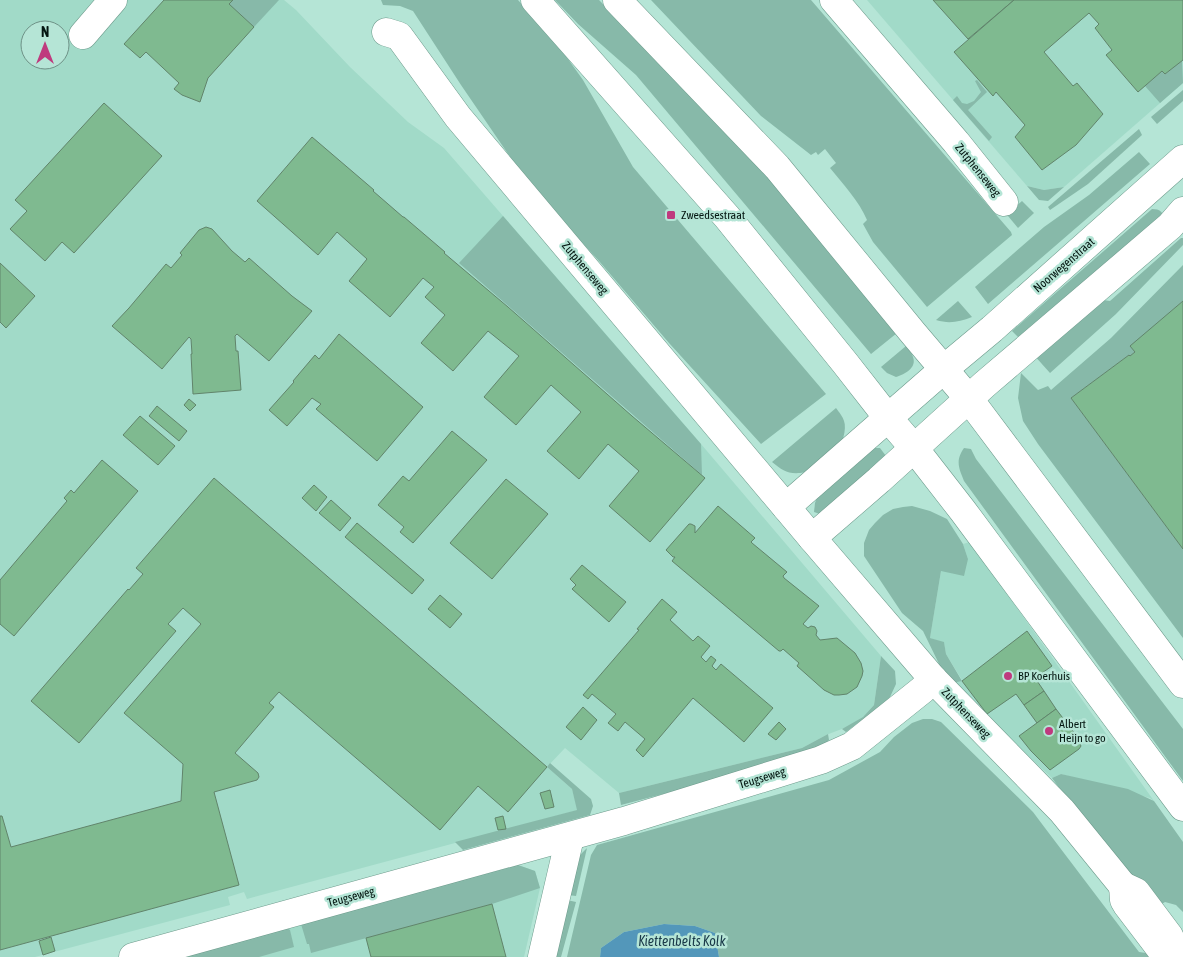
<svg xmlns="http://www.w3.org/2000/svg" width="1183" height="957" font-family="'Asap Condensed',sans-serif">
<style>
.built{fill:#a1dac8;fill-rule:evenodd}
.green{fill:#87b9a9}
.water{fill:#5397ba}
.building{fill:#7fba90;stroke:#61846b}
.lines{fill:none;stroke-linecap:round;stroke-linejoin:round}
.minor-casing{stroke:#6c9a8b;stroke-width:29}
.major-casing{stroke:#6c9a8b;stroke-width:29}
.minor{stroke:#fff;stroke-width:28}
.major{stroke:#fff;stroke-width:28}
.poi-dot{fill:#bf3a7e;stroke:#b5e5d6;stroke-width:2}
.labels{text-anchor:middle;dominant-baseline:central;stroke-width:5;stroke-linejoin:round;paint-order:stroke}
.street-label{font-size:12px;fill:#041611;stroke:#b5e5d6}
.poi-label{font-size:12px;fill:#041611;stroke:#b5e5d6;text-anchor:start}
.water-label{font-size:14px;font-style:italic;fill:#193848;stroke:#b5e5d6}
</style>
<rect width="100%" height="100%" fill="#b5e5d6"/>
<!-- built -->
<g class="built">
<path d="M0,0H284L296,10L350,67L408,122L444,148L701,444L881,656L874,705L863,717L847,727L826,735L802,748L619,793L565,748L547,767L572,789L578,810L247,899L244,892L228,897L230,905L35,957H0ZM30,30H60V60H30Z"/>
<polygon points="867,0 1183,0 1183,83 1064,187 1044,190 1027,186"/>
<polygon points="970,542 1154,801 1150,798 1061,774 1052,778 986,717 952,683 962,680 946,654 944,643 930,638 941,571 968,559 963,544"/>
<polygon points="518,865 535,871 540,888 524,957 179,957"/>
</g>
<!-- green -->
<g class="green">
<polygon points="233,0 279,0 254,27 229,4"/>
<polygon points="381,0 518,0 558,45 583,80 633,167 826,394 761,444 669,343 599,261 530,186 461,85 413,11 400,6 383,5"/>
<path d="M555,0H599C672,73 744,148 812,226C842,260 869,297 897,333L871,354L636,75L578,24Z"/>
<path d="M651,0H811L1011,232L1012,235L927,307L873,242L863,224L867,220C859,201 843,184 830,168L836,163L825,149L818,155L816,152L811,155L761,116Z"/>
<polygon points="1182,60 1183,83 1160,103 1145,86 1162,71 1165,74"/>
<polygon points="977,80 987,92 968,110 992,137 989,141 953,100 957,96 962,103 967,104 974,101 981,92 975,81"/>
<polygon points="1183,90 1183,101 1157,124 1151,117"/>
<polygon points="1139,129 1142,135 1088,184 1050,210 1048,207"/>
<polygon points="1139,152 1150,164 988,304 975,287 1044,227 1089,195"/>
<polygon points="1027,186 1044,190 1064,187 1048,201 1039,200"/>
<polygon points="1022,201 1034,213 1018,228 1008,216 1008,213"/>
<path d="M1152,209C1160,209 1163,212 1165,220L1019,338L1012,331Z"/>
<polygon points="503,216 701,444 702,475 459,263"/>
<polygon points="1181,238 1183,238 1183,245 1116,314 1050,373 1033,354 1095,299 1110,301"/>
<polygon points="1183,265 1183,301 1131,346 1135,352 1130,356 1129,355 1071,398 1183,549 1183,638 1038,444 1023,421 1018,398 1021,373 1038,390 1048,386 1051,390 1111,338"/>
<path d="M958,301L972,317C959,322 949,324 936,320Z"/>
<path d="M906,346C908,349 912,353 913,357C917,368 905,374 896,377L887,373L881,367Z"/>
<path d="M836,408C839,412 843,417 844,421C847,429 842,445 837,451C829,458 811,472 800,473C787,474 782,470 772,462Z"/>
<polygon points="875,448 880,448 886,456 823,515 814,512 815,503 817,498"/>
<path d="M964,448L971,449L976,459L1183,729V781L964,481C959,468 955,461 964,448Z"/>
<polygon points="912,506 930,511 947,519 963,544 968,559 964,576 941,571 930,638 944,642 946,654 962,681 952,683 942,670 923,631 902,613 864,556 864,543 869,530 875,523 883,515 893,509 903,507"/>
<polygon points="881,656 895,671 896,684 890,697 877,713 868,719 859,722 846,732 842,729 863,717 874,705"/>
<polygon points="923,719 932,719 941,722 1033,812 1045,828 1139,952 1146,953 1149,957 719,957 715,933 695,926 664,924 624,932 601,948 600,957 567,957 591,855 597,845 829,780 880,752 894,737 912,723"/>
<polygon points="828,734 829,740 815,754 621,805 619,793 802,748"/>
<polygon points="550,763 591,799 593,806 590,815 463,850 455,842 577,810 572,789 547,767"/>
<polygon points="1061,774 1128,789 1154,801 1183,842 1183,912 1176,905 1165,902 1157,907 1098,841 1052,778"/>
<polygon points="587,848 576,896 568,895 580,855"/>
<polygon points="518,865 535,871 540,888 492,904 311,953 309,944 307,944 301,924"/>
<polygon points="567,900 576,902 561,957 553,957"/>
<polygon points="287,928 290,930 294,947 259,957 179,957"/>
</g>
<!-- water -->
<polygon class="water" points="664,924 695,926 715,933 719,957 600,957 601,948 624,932"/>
<!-- building -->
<g class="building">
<polygon points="164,0 233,0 229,4 254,27 208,78 200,102 182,95 174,89 179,83 146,52 140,58 124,44"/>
<polygon points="933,0 1014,0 968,39"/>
<polygon points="1014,0 1183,0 1183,60 1165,74 1162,71 1138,92 1106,55 1112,50 1095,28 1099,24 1089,13 1044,52 1073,86 1077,83 1103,114 1076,145 1042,170 1015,137 1025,125 996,92 993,96 954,52"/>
<polygon points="104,103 162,156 74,253 62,242 45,261 10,229 27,211 15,200"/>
<polygon points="312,137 374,190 373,191 403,217 404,217 445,252 444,253 508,307 632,416 705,478 650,542 609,506 639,471 608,444 579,479 547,451 581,412 551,385 516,425 484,397 519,356 488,331 453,371 421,343 445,315 425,297 434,287 423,278 390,317 349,281 367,259 337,232 318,255 257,201"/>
<polygon points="206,227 212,229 232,251 245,262 249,258 292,296 312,311 269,361 237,334 235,336 236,351 238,351 241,390 193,394 191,354 192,354 191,339 189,337 162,369 112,326 129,308 166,264 171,268 182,255 180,253 199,230"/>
<polygon points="0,263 35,296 6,328 0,322"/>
<polygon points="1183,301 1183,549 1071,398 1129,355 1130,356 1135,352 1130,346"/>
<polygon points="339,334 423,407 377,461 316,409 321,404 312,398 287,426 269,410 294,382 293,381 315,355 319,359"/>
<polygon points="189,399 196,405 190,411 184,405"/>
<polygon points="157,406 187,431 179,441 149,416"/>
<polygon points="140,416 175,446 158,465 123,435"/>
<polygon points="452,431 487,460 413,543 400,532 404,527 378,505 403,476 409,481"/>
<polygon points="102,460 138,491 14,636 0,624 0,580 67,501 64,498 71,490 74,493"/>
<polygon points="214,478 547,767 508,812 478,786 440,830 279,692 269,703 274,707 235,753 258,773 259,777 257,780 214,792 239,885 0,950 0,816 2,816 11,847 181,801 183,764 124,713 201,624 183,608 168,624 176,631 79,743 31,701 128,589 129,590 143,574 136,568"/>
<polygon points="506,479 548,514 492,579 450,543"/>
<polygon points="314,485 327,497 316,511 302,498"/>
<polygon points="331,500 351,518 340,531 319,513"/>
<polygon points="718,506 755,538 751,542 752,543 787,572 783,576 784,578 819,606 803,624 808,628 811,626 815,627 817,631 816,635 820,640 837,638 855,653 861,663 863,671 862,676 857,687 847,694 839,695 834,695 824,690 797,666 799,663 783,649 781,651 779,651 672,561 675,557 673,557 666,550 689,524 691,524 695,526 695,533"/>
<polygon points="357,523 424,580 412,594 345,537"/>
<polygon points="582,565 626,602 609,622 572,589 576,585 570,579"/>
<polygon points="440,595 462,614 450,628 428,609"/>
<polygon points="662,599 677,612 670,620 693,641 698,636 710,646 701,657 706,662 711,656 716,660 712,666 716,670 721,664 773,708 744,742 693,698 643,757 636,750 645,739 625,722 618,731 608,723 616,714 592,694 588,699 583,695 639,630 637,629"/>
<polygon points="1027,631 1052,666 1035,678 1044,691 1024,705 1016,694 987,714 962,681"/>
<polygon points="1044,691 1056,709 1037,723 1024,705"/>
<polygon points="583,707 597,720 581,740 566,727"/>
<polygon points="1056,709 1075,734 1081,746 1079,749 1050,770 1031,751 1019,736"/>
<polygon points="779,722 786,729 776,740 768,734"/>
<polygon points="550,790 554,807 545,809 540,793"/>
<polygon points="503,816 506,829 498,830 495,818"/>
<polygon points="492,904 506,957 371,957 366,938"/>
<polygon points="51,937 55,951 43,955 39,941"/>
</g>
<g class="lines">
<defs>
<g id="minor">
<polyline points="834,0 956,142 1004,202"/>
<polyline points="386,32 399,36 458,117 812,538 933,679 1062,811 1123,886"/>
<polyline points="83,35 113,0"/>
<polyline points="786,507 944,369 992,329 1183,159"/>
<polyline points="812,538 879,480 985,384 1170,226 1183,211"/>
<polygon points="1123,886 1136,892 1169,936 1172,942 1171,952 1162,951 1127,905 1124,900"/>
<polyline points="133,957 624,821 821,760 852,746 922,690 933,679"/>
<polyline points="542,957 570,837"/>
</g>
<g id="major">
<polyline points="535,0 727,217 845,363 888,418 914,448 963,511 1183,807"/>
<polyline points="617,0 777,167 913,333 969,399 1183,684"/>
</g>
</defs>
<!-- minor casing -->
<use href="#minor" class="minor-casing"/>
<!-- major casing -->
<use href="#major" class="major-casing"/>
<!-- minor -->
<use href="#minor" class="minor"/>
<!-- major -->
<use href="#major" class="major"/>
</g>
<!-- markers -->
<g class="poi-dot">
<rect x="666" y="210" width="10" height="10" rx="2.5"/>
<circle cx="1008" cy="676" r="5"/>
<circle cx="1049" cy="731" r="5"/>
</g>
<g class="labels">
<!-- street labels -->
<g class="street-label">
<text transform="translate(978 170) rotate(51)">Zutphenseweg</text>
<text transform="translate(1064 265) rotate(-41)">Noorwegenstraat</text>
<text transform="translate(585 268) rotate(50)">Zutphenseweg</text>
<text transform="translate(966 713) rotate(46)">Zutphenseweg</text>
<text transform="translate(762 778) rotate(-17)">Teugseweg</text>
<text transform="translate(351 897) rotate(-15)">Teugseweg</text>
</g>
<!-- poi labels -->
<g class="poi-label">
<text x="681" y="215">Zweedsestraat</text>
<text x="1018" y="676">BP Koerhuis</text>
<text x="1059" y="724">Albert<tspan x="1059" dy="14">Heijn to go</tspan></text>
</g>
<!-- water labels -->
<g class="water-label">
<text x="682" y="941">Kiettenbelts Kolk</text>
</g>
</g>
<!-- north arrow -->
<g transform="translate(45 45)"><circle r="24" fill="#b5e5d6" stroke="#6e9287"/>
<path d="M0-4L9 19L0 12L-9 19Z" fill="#bf3a7e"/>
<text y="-8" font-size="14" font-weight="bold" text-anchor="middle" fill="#041611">N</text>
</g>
</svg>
